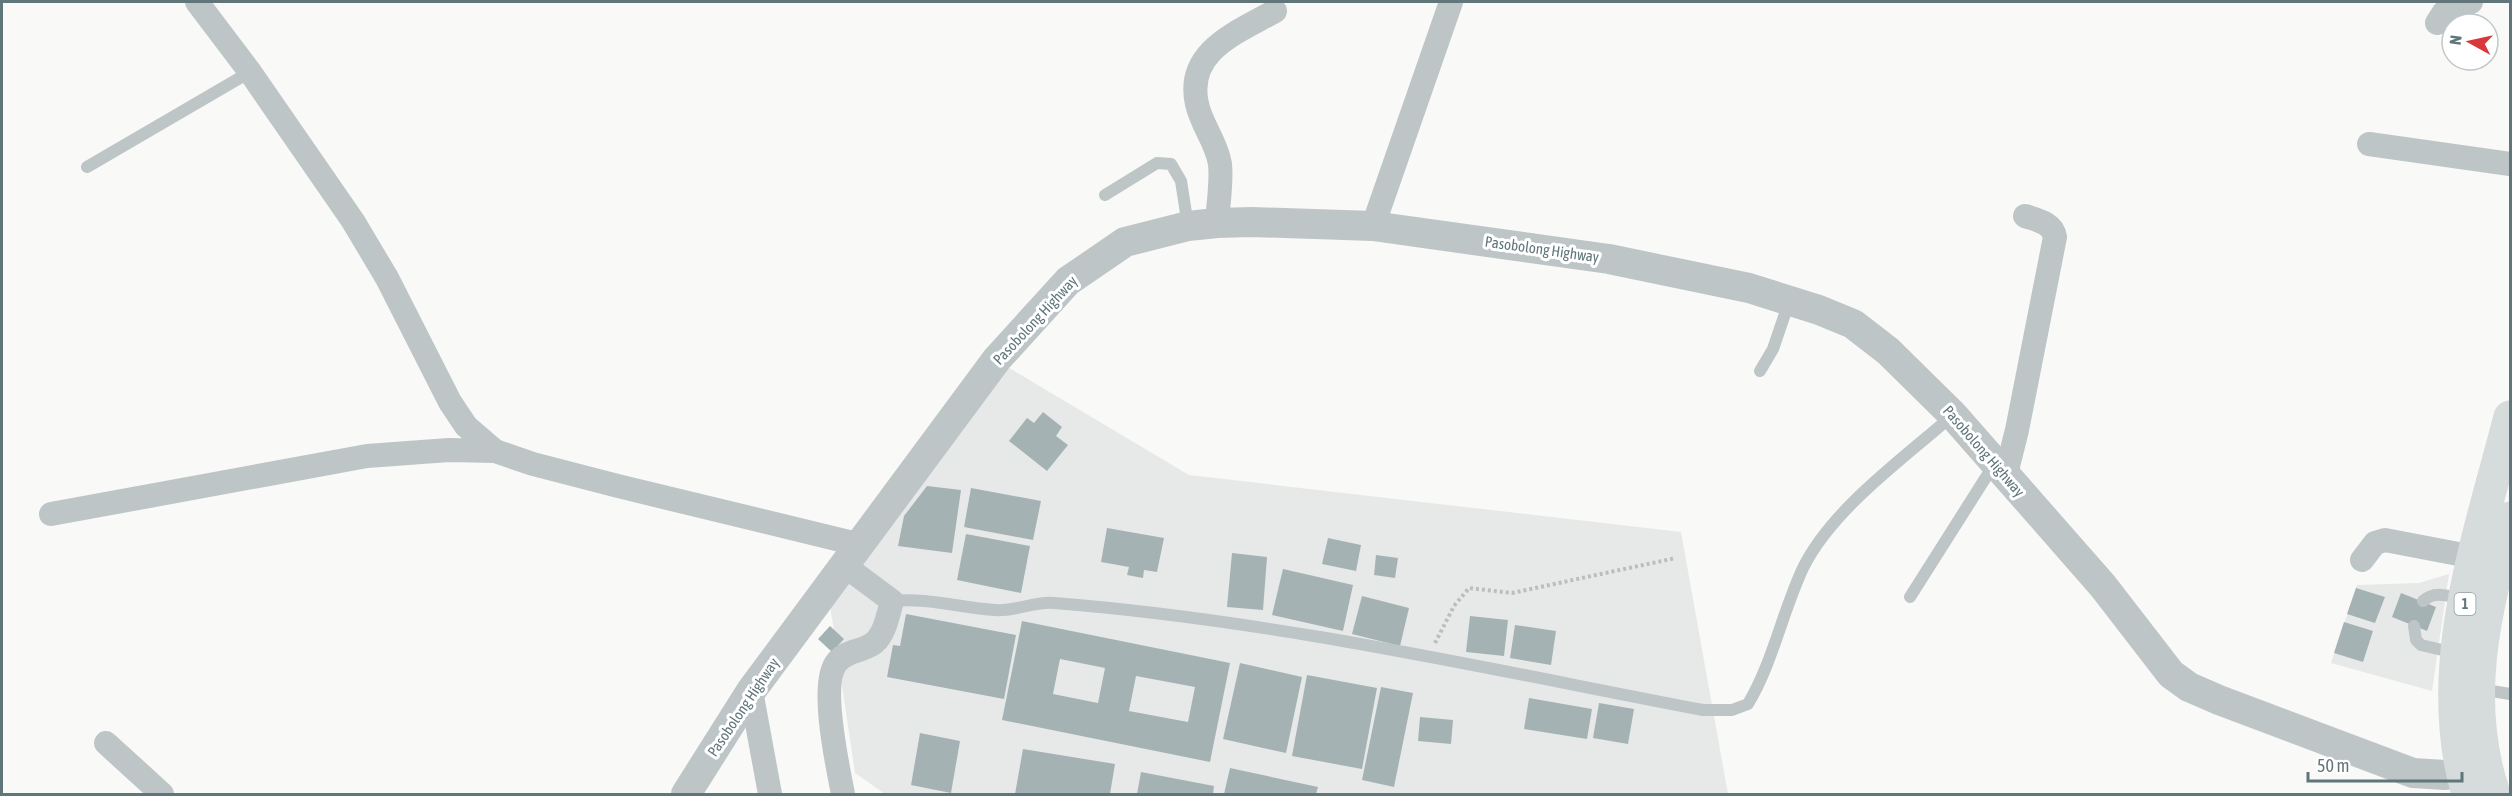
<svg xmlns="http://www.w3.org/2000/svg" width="2512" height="796" font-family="'Asap Condensed',sans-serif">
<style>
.built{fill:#e7e9e8}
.building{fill:#a5b2b4;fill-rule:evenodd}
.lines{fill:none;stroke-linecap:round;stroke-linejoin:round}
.path{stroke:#b9bebf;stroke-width:4;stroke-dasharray:3 3;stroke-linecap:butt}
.service{stroke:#bec5c6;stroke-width:12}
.minor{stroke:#bec5c6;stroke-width:24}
.tertiary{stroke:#bec5c6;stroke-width:30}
.trunk{stroke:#d6dbdc;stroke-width:33}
.labels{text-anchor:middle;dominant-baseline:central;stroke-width:6;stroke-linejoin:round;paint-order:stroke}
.shield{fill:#fff;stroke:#909fa2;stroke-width:1.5}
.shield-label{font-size:14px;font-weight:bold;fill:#61767a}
.street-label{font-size:15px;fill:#61767a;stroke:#fff}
</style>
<rect width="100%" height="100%" fill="#f9f9f7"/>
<!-- built -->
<g class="built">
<polygon points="1006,366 1189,475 1681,532 1728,794 885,794 855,773 829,598"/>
<polygon points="2449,574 2432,691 2331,663 2357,585 2419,583"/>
</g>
<!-- building -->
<g class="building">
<polygon points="1043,412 1062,427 1056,436 1068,445 1047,471 1009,441 1027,418 1034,423"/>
<polygon points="927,486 961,490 952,553 898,546 904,516"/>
<polygon points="971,488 1041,501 1033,540 964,527"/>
<polygon points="1107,528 1164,538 1157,572 1144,570 1143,578 1127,575 1129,567 1101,562"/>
<polygon points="966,534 1030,546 1021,593 957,580"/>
<polygon points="1328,538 1361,545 1356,571 1322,564"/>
<polygon points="1232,553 1267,557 1263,610 1227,607"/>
<polygon points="1376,555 1398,558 1395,578 1374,575"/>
<polygon points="1283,569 1353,585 1343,631 1272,615"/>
<polygon points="2356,588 2385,597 2375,623 2347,614"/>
<polygon points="2401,593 2436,607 2427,631 2392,617"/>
<polygon points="1362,596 1409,608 1400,646 1352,634"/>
<polygon points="906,614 1016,635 1004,699 887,677 893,645 900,646"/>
<polygon points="1470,616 1508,620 1504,656 1466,652"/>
<path d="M1022,621L1230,663L1210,762L1002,720ZM1060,659L1105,668L1098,703L1053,694ZM1136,676L1195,687L1188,722L1129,711Z"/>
<polygon points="2344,622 2373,631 2363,662 2334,653"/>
<polygon points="1515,625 1556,631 1551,665 1510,658"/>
<polygon points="830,626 844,639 832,652 818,639"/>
<polygon points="1240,663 1302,677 1286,753 1223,739"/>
<polygon points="1307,675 1377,688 1362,769 1292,756"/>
<polygon points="1381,687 1413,693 1394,787 1362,780"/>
<polygon points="1529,698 1592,709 1587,739 1524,729"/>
<polygon points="1599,703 1634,709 1628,744 1593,738"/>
<polygon points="1420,717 1453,720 1451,744 1418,741"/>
<polygon points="920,733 960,741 951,793 911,785"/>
<polygon points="1023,749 1115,764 1110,794 1015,794"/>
<polygon points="1230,768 1318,787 1316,794 1224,794"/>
<polygon points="1141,772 1214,786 1213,794 1137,794"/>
</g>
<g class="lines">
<!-- path -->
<polyline class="path" points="1435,643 1454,606 1469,588 1512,593 1676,558"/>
<!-- service -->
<g class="service">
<polyline points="87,167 250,72"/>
<polyline points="1105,195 1157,163 1171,164 1181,181 1188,226"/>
<polyline points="1760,371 1773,349 1789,302"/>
<polyline points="1910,597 1995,463"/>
<path d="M892,601C926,597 961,608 995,610C1015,612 1034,601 1054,603C1272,620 1488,669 1703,710H1732L1748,704C1773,662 1782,613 1803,568C1832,509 1904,458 1953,415"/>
<path d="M2423,601C2435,590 2448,596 2463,599"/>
<polyline points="2414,626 2416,640 2421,645 2455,653"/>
<polyline points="2479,689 2510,694"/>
</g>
<!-- minor -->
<g class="minor">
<polyline points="197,2 250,72 353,221 387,278 450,402 466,426 495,451 533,464 618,486 861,545"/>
<polyline points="2437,23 2444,12 2471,2"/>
<polyline points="2369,144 2510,164"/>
<path d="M1217,223C1218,205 1222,182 1220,164C1217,143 1201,124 1197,104C1185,51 1238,32 1275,11"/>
<polyline points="1373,226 1451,2"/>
<path d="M2006,474L2017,430L2055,237C2053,223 2037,220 2025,216"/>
<polyline points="51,514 367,456 449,450 495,451"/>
<polyline points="2362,560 2375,543 2385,540 2474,557"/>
<polyline points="751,691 770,794"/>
<polyline points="106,743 162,794"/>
<path d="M843,794C838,768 819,682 837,662C847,650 862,652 874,643C885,634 888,615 892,601L845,566"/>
</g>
<!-- tertiary -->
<polyline class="tertiary" points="686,794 751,691 997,359 1068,281 1125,242 1188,226 1217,223 1252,222 1373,226 1609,259 1749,288 1819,310 1853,324 1888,351 1953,415 2103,586 2171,674 2189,687 2219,700 2413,773 2445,775 2485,767"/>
<!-- trunk -->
<g class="trunk">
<path d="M2468,794C2431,670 2479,537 2510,417"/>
<path d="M2494,794C2462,699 2485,612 2510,518"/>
</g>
</g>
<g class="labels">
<!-- shield labels -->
<rect class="shield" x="2454.5" y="593" width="21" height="22" rx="4.5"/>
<g class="shield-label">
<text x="2465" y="604">1</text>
</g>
<!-- street labels -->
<g class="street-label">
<text transform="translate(1542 249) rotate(8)">Pasobolong Highway</text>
<text transform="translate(1035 320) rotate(-47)">Pasobolong Highway</text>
<text transform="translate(1984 451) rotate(49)">Pasobolong Highway</text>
<text transform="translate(743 707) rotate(-56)">Pasobolong Highway</text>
</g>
</g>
<!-- border -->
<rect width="2512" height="796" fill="none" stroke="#61767a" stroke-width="6"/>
<!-- north arrow -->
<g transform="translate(2470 42) rotate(278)"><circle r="28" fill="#ffffff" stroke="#c0c8ca" stroke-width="1.5"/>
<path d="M0-4.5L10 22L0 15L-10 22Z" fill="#d9383a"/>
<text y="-9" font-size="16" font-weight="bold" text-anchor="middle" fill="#61767a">N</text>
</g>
<!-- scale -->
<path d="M2308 772v9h154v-9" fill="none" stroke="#61767a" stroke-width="3"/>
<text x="2317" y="772" font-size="18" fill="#61767a" stroke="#ffffff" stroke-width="4.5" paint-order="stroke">50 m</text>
</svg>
